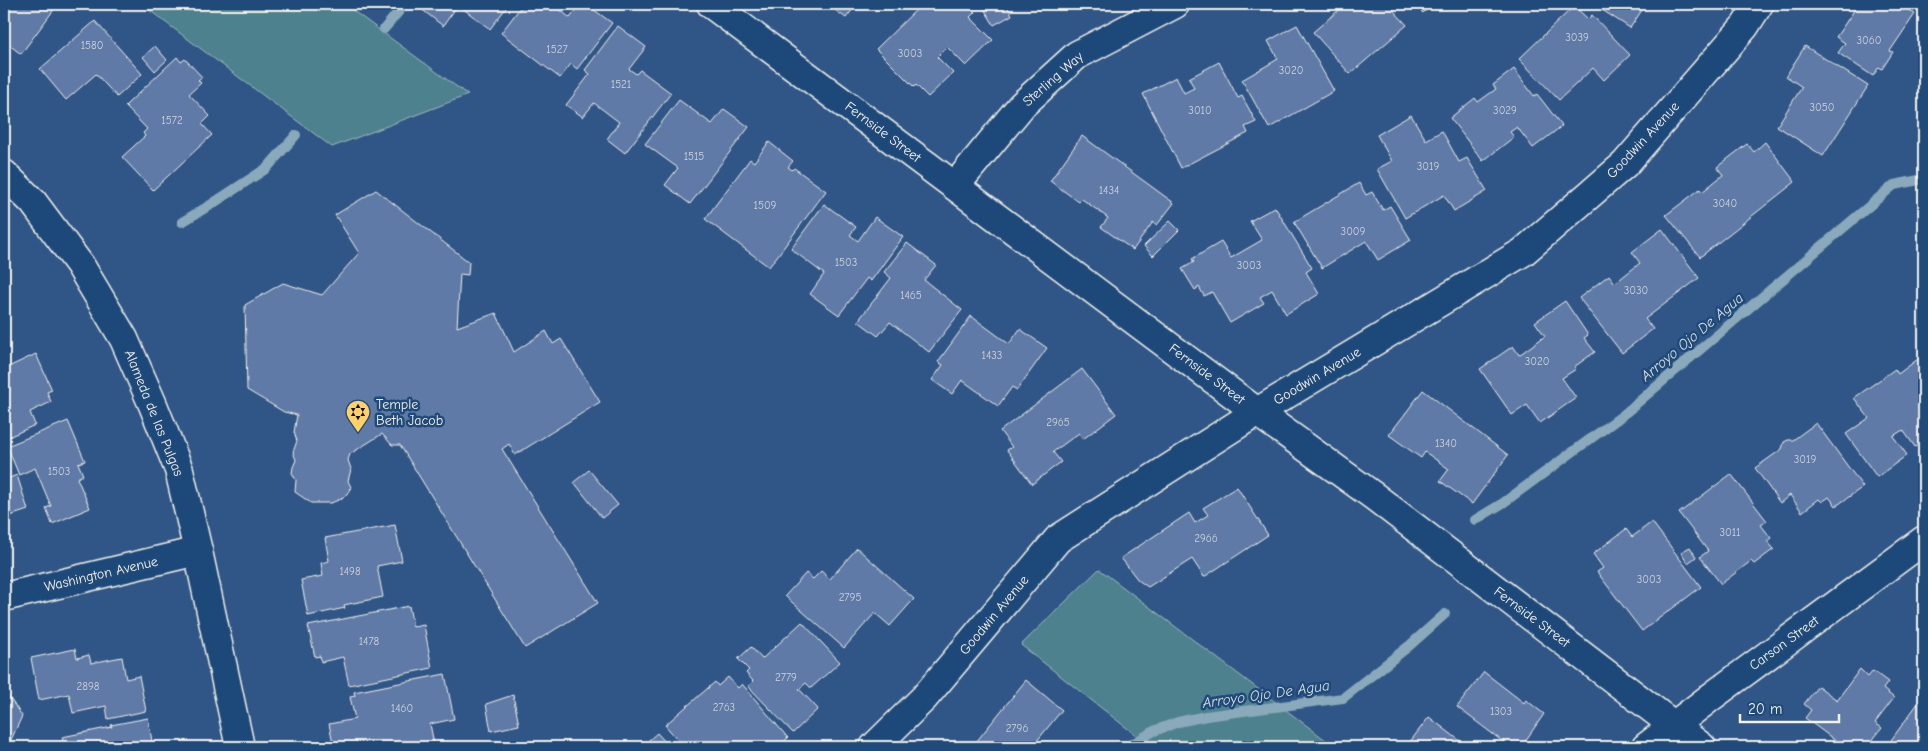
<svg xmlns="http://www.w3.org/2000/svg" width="1928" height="751" font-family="'Comic Neue',sans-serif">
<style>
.green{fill:#4e818e;stroke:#a1b9bb}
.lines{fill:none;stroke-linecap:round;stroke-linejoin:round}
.stream{stroke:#8aaabc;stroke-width:10}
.building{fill:#5e7aa7;stroke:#f4f1e8}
.street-casing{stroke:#f4f1e8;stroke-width:31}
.secondary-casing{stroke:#f4f1e8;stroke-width:31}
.street{stroke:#1f4a7a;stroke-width:28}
.secondary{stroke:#1f4a7a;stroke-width:28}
.labels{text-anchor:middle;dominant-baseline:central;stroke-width:5;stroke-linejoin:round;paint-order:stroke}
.number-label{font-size:11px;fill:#ced3d8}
.street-label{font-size:14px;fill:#f4f1e8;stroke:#1f4a7a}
.poi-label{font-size:14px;fill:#f4f1e8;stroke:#1f4a7a;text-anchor:start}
.water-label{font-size:15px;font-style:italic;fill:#d9dfdd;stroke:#1f4a7a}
</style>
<rect width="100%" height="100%" fill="#2f5686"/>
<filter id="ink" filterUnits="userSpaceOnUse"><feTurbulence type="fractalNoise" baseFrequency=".02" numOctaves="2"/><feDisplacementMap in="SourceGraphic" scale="10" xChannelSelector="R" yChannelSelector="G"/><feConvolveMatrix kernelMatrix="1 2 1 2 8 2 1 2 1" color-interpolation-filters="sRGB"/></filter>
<g filter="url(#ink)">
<!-- green -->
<g class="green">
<polygon points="141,4 344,4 468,95 332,147"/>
<polygon points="1099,569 1335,747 1151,747 1021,645"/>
</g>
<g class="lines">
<!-- stream -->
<g class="stream">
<polyline points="384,29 405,4"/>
<polyline points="182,222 212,204 267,168 296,135"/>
<polyline points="1475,520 1503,503 1623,415 1894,185 1924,179"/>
<polyline points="1127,747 1154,731 1178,722 1206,716 1343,698 1409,646 1445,614"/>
</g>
</g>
<!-- building -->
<g class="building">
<polygon points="4,4 58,4 21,54 4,41"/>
<polygon points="415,4 509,4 490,29 458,5 443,26"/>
<polygon points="523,4 555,4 554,5 570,18 581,4 586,4 612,23 577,69 571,64 560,78 501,33"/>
<polygon points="827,4 857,4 846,18"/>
<polygon points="922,4 967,4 975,12 970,17 993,40 966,66 947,47 937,57 953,73 928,97 916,85 914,87 876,49"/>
<polygon points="981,4 1006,4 1012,15 994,25"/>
<polygon points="1346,4 1400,4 1393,10 1407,25 1350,74 1313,32"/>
<polygon points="1414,4 1432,4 1423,13"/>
<polygon points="1593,4 1646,4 1630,28"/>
<polygon points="1847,4 1899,4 1915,14 1890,51 1893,52 1882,69 1879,67 1873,76 1838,53 1845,43 1836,37 1855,9"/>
<polygon points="1574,6 1588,19 1592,15 1630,55 1604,80 1593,68 1559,100 1519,59"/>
<polygon points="95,21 142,74 117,97 96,74 66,100 40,69"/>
<polygon points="1297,25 1334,91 1269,128 1242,80 1278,59 1268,41"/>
<polygon points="618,26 646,47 629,69 636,74 640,70 671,93 625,153 607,139 619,122 594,103 583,117 566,105 590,74 585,70"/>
<polygon points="155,46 167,60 155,71 143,57"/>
<polygon points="1805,46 1868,86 1823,156 1777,126 1802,87 1786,76"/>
<polygon points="177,57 181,62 185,59 202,77 198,80 201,83 189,94 210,116 202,124 212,135 153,190 122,157 145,136 143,133 147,129 125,106"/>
<polygon points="1219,62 1238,98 1242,96 1256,122 1245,127 1248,133 1181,168 1143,94 1176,77 1184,93 1194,88 1189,78"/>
<polygon points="1514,69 1534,96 1537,94 1562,126 1533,148 1517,127 1510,132 1514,137 1483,161 1450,118 1475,98 1478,102 1496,89 1493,85"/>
<polygon points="679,100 712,124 724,109 749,127 690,204 665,185 678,168 645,144"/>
<polygon points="1411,115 1426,140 1442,131 1459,162 1467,158 1487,191 1454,211 1444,195 1405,218 1377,169 1392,161 1377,135"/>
<polygon points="1082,136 1174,203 1157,225 1153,222 1133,250 1101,227 1108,218 1082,199 1079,202 1050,181"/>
<polygon points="769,142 793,161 788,167 792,170 794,168 826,191 769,267 705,219 750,159 754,162"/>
<polygon points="1765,142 1795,182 1700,257 1666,215 1700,189 1702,192 1723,175 1717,167 1747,144 1754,152"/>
<polygon points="1359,183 1366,195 1372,192 1383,210 1390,206 1411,240 1378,260 1366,241 1322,268 1294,222"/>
<polygon points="376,190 469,262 468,275 460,274 457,327 496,313 514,352 546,331 553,344 561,339 600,402 515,455 509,444 502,449 598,603 525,648 400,445 392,445 382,434 350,454 348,460 351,469 348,481 351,487 350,491 341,499 331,503 311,503 295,492 296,480 292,473 293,467 296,460 293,452 297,441 294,432 297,415 284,412 247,390 245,305 283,283 322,295 359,253 335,215"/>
<polygon points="824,204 856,227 850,235 858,241 875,217 903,237 871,281 867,278 839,315 810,294 824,274 791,249"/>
<polygon points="1275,207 1312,268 1306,272 1319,294 1286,314 1272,290 1260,297 1264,303 1230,323 1212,292 1204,296 1199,287 1195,290 1182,269 1194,262 1192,259 1221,242 1231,258 1262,240 1250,221"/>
<polygon points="1170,221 1179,230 1153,256 1144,246"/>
<polygon points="1662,229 1699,278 1645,319 1653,329 1622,353 1579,298 1609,275 1615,283 1640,263 1632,252"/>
<polygon points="907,243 936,265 924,280 962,310 929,352 890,322 878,336 858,321 891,278 884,272"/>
<polygon points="1565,301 1588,335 1584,338 1595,352 1574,367 1576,369 1562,378 1576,398 1540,423 1527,405 1512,415 1480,369 1513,346 1519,355 1545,336 1535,322"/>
<polygon points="971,316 1009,344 1020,329 1047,348 1017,390 1012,387 998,406 962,380 952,394 932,380 943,365 938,362"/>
<polygon points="36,354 52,390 47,392 51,402 30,412 35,425 4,439 4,389 10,386 4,369"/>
<polygon points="1918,359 1924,368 1924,441 1915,447 1903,430 1893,436 1907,455 1877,477 1846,434 1869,418 1854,398 1895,369 1898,374"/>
<polygon points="1082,369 1116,414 1083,439 1079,433 1053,452 1061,462 1032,484 1007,450 1012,447 1000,431"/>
<polygon points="1423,390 1508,455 1472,504 1440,481 1449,469 1425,452 1421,458 1389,435"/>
<polygon points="68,421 85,461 78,463 83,475 77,478 90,508 52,524 46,508 51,506 35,468 19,475 7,446"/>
<polygon points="1816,423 1863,487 1836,506 1829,497 1822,502 1819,499 1802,512 1790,495 1780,503 1755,468 1782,449 1784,442 1788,440 1793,440"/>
<polygon points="589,470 618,505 602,518 574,482"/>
<polygon points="1731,474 1767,521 1761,525 1771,538 1767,541 1774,549 1754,564 1751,561 1721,584 1700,557 1708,551 1679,513"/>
<polygon points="17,475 28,510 4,518 4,480"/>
<polygon points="1237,487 1268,535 1204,577 1192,559 1148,587 1138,580 1121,558 1189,513 1195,523 1208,515 1203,508"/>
<polygon points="1652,522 1701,587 1642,631 1597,572 1603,568 1593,554 1626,529 1632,537"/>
<polygon points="395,525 402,561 377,566 383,597 344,605 345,608 308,616 301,580 323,576 321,563 329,561 325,538"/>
<polygon points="1690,547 1696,557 1688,563 1681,552"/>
<polygon points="857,548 914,599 890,626 875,613 844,648 785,596 806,573 813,579 821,571 830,579"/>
<polygon points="409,606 413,627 424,625 432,668 349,685 343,657 321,662 320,656 315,657 308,626"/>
<polygon points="802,622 840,662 811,688 806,683 799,689 818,709 793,733 748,686 753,681 746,673 749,670 738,659 751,647 762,659"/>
<polygon points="75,649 77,658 89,655 91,663 122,657 126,679 139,676 146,711 108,719 106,706 73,713 69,694 39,700 31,658"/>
<polygon points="1860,669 1868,677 1873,671 1888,682 1883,689 1894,698 1875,723 1882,728 1867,747 1844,747 1805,718 1811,710 1804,704 1818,686 1837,700"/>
<polygon points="1484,672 1524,703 1526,700 1544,714 1521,747 1510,747 1457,707"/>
<polygon points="445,674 454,719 430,724 434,744 416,747 334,747 329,724 355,719 350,697 355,696 354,692"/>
<polygon points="728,677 738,688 742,684 788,738 777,747 713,747 708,741 700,747 684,747 665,725 715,682 718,686"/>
<polygon points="1026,680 1062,710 1032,747 972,747"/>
<polygon points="4,690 22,716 11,740 6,744 8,747 4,747"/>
<polygon points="513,695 519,725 491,731 486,704"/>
<polygon points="1924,695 1924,747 1886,747"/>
<polygon points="1429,717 1468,747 1406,747"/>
<polygon points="148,718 153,747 64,747 62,737 112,727 111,725"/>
<polygon points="657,733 670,747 641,747"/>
</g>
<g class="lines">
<defs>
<g id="street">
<polyline points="711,4 1257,412 1375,497 1702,747"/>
<polyline points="955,186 1022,105 1077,55 1175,4"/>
<polyline points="4,597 198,551"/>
<polyline points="874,747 924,698 1058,539 1257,412 1523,252 1625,164 1745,26 1759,4"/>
<polyline points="1646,747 1711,697 1924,540"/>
</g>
<polyline id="secondary" points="4,174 33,202 80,265 124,339 153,405 179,470 198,551 240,747"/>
</defs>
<!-- street casing -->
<use href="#street" class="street-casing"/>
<!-- secondary casing -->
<use href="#secondary" class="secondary-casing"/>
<!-- street -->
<use href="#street" class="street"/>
<!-- secondary -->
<use href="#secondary" class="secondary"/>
</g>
</g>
<!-- icons -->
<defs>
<symbol id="synagogue-pin" viewBox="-11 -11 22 30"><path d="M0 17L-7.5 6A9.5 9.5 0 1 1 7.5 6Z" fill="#ffd166" stroke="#1f4a7a"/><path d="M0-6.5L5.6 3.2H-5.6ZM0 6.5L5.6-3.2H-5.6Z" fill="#111"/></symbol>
</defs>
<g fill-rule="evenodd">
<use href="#synagogue-pin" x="344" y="398" width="28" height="38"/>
</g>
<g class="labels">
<!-- number labels -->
<g class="number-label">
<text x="1577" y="37">3039</text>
<text x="1869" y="40">3060</text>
<text x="92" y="45">1580</text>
<text x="557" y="49">1527</text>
<text x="910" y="53">3003</text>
<text x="1291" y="70">3020</text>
<text x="621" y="84">1521</text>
<text x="1822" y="107">3050</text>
<text x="1200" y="110">3010</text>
<text x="1505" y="110">3029</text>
<text x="172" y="120">1572</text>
<text x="694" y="156">1515</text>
<text x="1428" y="166">3019</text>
<text x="1109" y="190">1434</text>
<text x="1725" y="203">3040</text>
<text x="765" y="205">1509</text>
<text x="1353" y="231">3009</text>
<text x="846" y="262">1503</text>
<text x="1249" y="265">3003</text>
<text x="1636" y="290">3030</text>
<text x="911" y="295">1465</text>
<text x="992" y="355">1433</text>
<text x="1537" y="361">3020</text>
<text x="1058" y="422">2965</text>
<text x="1446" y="443">1340</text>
<text x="1805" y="459">3019</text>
<text x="59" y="471">1503</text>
<text x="1730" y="532">3011</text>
<text x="1206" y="538">2966</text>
<text x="350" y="571">1498</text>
<text x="1649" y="579">3003</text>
<text x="850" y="597">2795</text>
<text x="369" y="641">1478</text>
<text x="786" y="677">2779</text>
<text x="88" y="686">2898</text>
<text x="724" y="707">2763</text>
<text x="402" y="708">1460</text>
<text x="1501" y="711">1303</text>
<text x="1017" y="728">2796</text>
</g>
<!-- street labels -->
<g class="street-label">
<text transform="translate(1053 79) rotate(-41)">Sterling Way</text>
<text transform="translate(883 132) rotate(37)">Fernside Street</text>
<text transform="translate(1643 140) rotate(-47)">Goodwin Avenue</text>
<text transform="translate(1207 374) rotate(37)">Fernside Street</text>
<text transform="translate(1317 376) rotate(-31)">Goodwin Avenue</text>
<text transform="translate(154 413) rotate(68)">Alameda de las Pulgas</text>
<text transform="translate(101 574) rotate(-13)">Washington Avenue</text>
<text transform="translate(994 615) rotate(-50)">Goodwin Avenue</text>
<text transform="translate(1532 617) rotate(37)">Fernside Street</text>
<text transform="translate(1784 643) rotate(-36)">Carson Street</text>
</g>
<!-- poi labels -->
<g class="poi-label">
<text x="376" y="404">Temple<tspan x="376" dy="16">Beth Jacob</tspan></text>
</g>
<!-- water labels -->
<g class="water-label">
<text transform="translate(1692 337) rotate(-40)">Arroyo Ojo De Agua</text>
<text transform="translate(1266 694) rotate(-8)">Arroyo Ojo De Agua</text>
</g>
</g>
<!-- margin -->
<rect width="1928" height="751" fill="none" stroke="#1f4a7a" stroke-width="20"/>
<rect x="10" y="10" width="1908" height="731" fill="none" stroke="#f4f1e8" stroke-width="2" filter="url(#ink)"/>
<!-- scale -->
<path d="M1740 714v8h99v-8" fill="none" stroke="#f4f1e8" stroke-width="2.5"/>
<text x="1748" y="714" font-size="15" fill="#f4f1e8" stroke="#1f4a7a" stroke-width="4" paint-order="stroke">20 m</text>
</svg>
